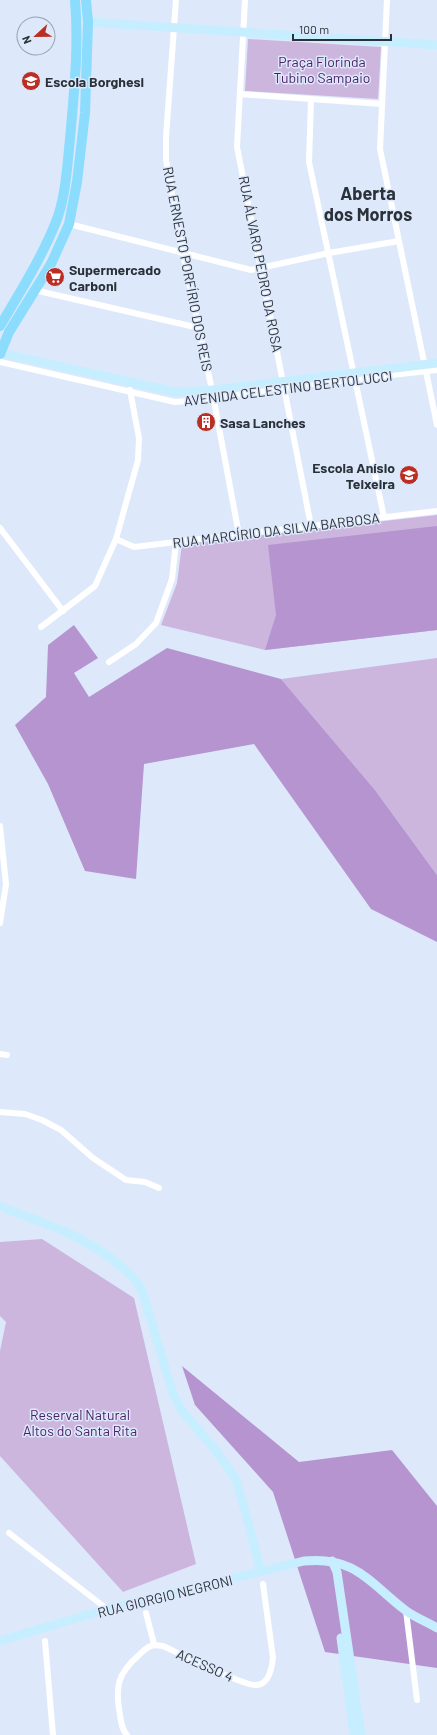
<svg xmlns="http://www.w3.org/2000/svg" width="437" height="1735" font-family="Barlow,sans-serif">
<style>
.green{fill:#ccb6de}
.forest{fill:#b694d0}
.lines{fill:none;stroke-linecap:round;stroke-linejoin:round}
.street{stroke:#fff;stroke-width:6}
.secondary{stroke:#c6eeff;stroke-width:9}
.primary{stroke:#8cdcfe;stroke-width:10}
.labels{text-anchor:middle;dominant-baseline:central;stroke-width:3;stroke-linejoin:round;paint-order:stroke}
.park-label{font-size:14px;fill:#4a1e65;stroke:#dde9fb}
.poi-label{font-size:14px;font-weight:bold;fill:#2b3139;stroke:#dde9fb;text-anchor:start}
.street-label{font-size:14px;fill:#2b3139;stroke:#dde9fb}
.district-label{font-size:18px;font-weight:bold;fill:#2b3139;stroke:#dde9fb}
</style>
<rect width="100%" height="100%" fill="#dde9fb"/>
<!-- green -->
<g class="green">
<polygon points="248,39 381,47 378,99 245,91"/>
<polygon points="437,515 437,630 265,650 161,625 177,583 182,544"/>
<polygon points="437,658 437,875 375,790 281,679"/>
<polygon points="42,1239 134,1298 196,1564 123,1592 0,1456 0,1351 6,1322 0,1316 0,1242"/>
</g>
<!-- forest -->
<g class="forest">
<polygon points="437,526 437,630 265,650 276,615 268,545"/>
<polygon points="74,625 98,658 74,673 89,697 167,648 281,679 375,790 437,875 437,942 371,909 254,744 144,764 136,879 85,871 48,784 15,725 46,697 48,645"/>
<polygon points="182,1366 299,1462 392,1450 437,1506 437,1668 325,1652 273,1492 195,1405"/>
</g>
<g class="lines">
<!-- street -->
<g class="street">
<polyline points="176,0 166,137 166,160 183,254 212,390 239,535"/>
<polyline points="245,0 237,147 311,526"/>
<polyline points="387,0 380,149 437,425"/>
<polyline points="240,94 382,104"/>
<polyline points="311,100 309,162 384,517"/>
<polyline points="69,224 251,270 329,253 399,241"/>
<polyline points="34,290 199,328"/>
<polyline points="0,362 175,402 213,399 285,387 437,370"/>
<polyline points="0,528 63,611"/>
<polyline points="116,539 134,547 437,511"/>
<polyline points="41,627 95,586 116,539 138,460 139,438 130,390"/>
<polyline points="109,662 136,644 156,623 172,579 176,542"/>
<polyline points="0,826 6,884 0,923"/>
<polyline points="0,1054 7,1055"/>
<polyline points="0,1112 25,1114 42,1120 61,1130 93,1158 126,1180 145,1182 159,1188"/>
<polyline points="9,1533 107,1609"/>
<polyline points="406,1611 417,1700"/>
<polyline points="146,1613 154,1644"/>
<polyline points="45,1641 53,1735"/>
<path d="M127,1735C122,1730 121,1722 120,1715C115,1687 117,1674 139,1655C148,1646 151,1644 163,1646C178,1653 245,1687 257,1685C269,1684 272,1667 273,1658L263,1584"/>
</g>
<!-- secondary -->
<g class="secondary">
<polyline points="88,22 437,45"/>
<polyline points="0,353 175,392 212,390 437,363"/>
<path d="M0,1206C20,1215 41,1221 61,1230C87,1241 128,1265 142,1290L173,1394L182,1411L213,1447L236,1479L249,1525L261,1572"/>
<polyline points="332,1561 337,1572 361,1735"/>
<polyline points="341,1638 354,1735"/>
<path d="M0,1641L107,1609L304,1561C355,1556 369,1582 405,1610C414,1617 427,1622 437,1628"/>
</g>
<!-- primary -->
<g class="primary">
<path d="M0,326C20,292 41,259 56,222C66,196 67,167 70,139C74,93 79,46 75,0"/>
<polyline points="0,354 9,332 51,264 69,224 77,182 85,113 88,22 86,0"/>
</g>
</g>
<!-- icons -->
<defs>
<symbol id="school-disc" viewBox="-11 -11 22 22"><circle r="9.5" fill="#bb2e23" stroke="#dde9fb"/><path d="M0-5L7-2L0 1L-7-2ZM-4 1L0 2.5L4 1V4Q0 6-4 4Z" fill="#fff"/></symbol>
<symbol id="supermarket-disc" viewBox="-11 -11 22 22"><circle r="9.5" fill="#bb2e23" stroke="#dde9fb"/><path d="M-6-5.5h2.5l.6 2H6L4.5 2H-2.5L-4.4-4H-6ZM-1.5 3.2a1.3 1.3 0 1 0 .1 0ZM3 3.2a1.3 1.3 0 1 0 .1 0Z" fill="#fff"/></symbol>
<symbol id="building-disc" viewBox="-11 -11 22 22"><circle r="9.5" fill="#bb2e23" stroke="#dde9fb"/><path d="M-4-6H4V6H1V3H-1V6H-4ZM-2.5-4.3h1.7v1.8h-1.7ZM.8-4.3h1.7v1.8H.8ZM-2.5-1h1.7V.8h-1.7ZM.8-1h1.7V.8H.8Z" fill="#fff"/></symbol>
</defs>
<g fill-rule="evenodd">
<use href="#school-disc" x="20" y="70" width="22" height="22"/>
<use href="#supermarket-disc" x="44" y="266" width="22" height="22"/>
<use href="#building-disc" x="195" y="411" width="22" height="22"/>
<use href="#school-disc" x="398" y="464" width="22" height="22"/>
</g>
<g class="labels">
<!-- park labels -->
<g class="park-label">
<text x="322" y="61">Praça Florinda<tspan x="322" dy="16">Tubino Sampaio</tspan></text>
<text x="80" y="1414">Reserval Natural<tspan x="80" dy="16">Altos do Santa Rita</tspan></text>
</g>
<!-- poi labels -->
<g class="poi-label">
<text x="45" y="81">Escola Borghesi</text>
<text x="69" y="269">Supermercado<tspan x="69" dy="16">Carboni</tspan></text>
<text x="220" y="422">Sasa Lanches</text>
<text x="395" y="467" text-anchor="end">Escola Anísio<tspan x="395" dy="16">Teixeira</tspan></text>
</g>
<!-- street labels -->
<g class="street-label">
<text transform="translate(261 264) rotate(79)">RUA ÁLVARO PEDRO DA ROSA</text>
<text transform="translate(188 269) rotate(79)">RUA ERNESTO PORFÍRIO DOS REIS</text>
<text transform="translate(288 388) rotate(-7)">AVENIDA CELESTINO BERTOLUCCI</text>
<text transform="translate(276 530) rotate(-7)">RUA MARCÍRIO DA SILVA BARBOSA</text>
<text transform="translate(165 1596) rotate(-14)">RUA GIORGIO NEGRONI</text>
<text transform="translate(205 1665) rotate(24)">ACESSO 4</text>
</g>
<!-- district labels -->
<g class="district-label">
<text x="368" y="193">Aberta<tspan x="368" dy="21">dos Morros</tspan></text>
</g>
</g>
<!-- north arrow -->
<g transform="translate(36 36) rotate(248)"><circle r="19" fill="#dde9fb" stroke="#969fad"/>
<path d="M0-3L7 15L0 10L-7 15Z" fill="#bb2e23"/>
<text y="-6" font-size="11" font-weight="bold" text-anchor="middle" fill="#2b3139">N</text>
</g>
<!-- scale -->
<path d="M293 34v6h98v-6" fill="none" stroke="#2b3139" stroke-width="2"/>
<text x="299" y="34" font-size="12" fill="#2b3139" stroke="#dde9fb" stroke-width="3" paint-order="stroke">100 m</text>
</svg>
